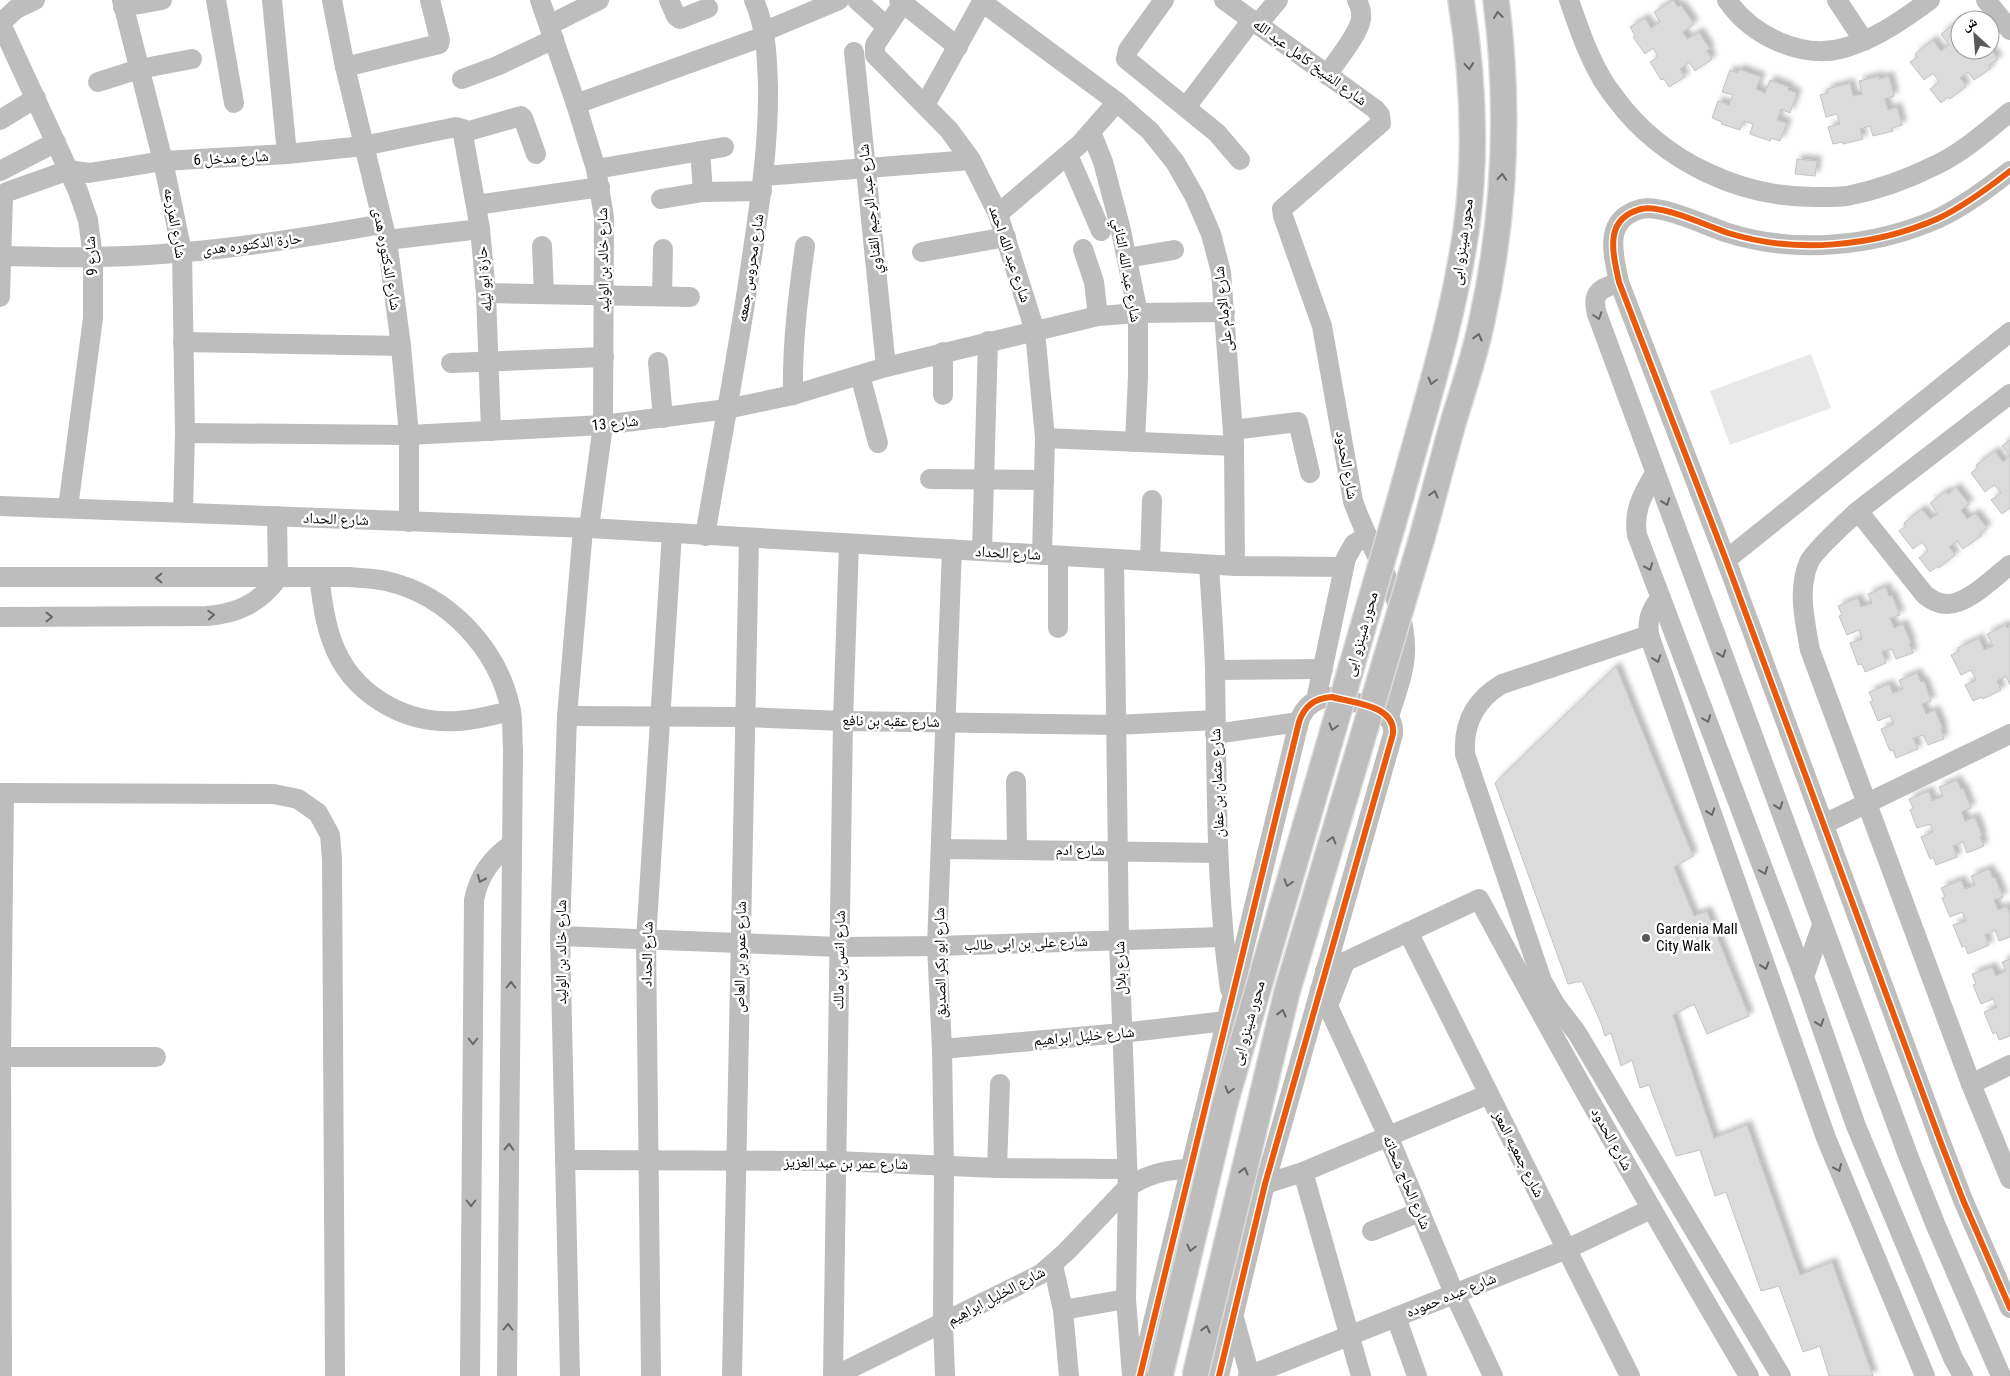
<svg xmlns="http://www.w3.org/2000/svg" width="2010" height="1376" font-family="'Roboto Condensed','Noto Naskh Arabic',sans-serif">
<style>
.green{fill:#e8e8e8}
.building{fill:#dbdbdb;stroke:#c3c3c3;filter:url(#shadow)}
.lines{fill:none;stroke-linecap:round;stroke-linejoin:round}
.major-casing{stroke:#dbdbdb;stroke-width:28}
.minor{stroke:#bdbdbd;stroke-width:20}
.major{stroke:#bdbdbd;stroke-width:25}
.major-bridge-casing{stroke:#dbdbdb;stroke-width:28;stroke-linecap:butt}
.major-bridge{stroke:#bdbdbd;stroke-width:25}
.cycleway-casing{stroke:#fff;stroke-width:9}
.cycleway{stroke:#e8590c;stroke-width:6}
.oneway{stroke:#686868}
.poi-dot{fill:#595959;stroke:#fff;stroke-width:2}
.labels{text-anchor:middle;dominant-baseline:central;stroke-width:5;stroke-linejoin:round;paint-order:stroke}
.street-label{font-size:15px;fill:#000;stroke:#fff}
.poi-label{font-size:15px;fill:#000;stroke:#fff;text-anchor:start}
</style>
<defs>
<filter id="shadow"><feDropShadow dx="4.5" dy="-4.5" stdDeviation="2.5" flood-color="#0004"/></filter>
</defs>
<rect width="100%" height="100%" fill="#fff"/>
<!-- green -->
<polygon class="green" points="1811,354 1831,408 1730,445 1710,391"/>
<!-- building -->
<g class="building">
<polygon points="1673,0 1678,7 1681,5 1694,24 1683,32 1687,39 1699,32 1710,49 1707,51 1712,59 1695,71 1689,62 1680,69 1685,77 1669,87 1664,79 1661,80 1650,62 1658,57 1653,48 1645,54 1633,37 1635,36 1630,27 1645,18 1651,28 1660,22 1654,12"/>
<polygon points="1957,22 1960,24 1960,50 1990,49 1998,59 1989,65 1991,68 1974,80 1968,72 1960,78 1966,86 1950,99 1948,97 1941,103 1930,89 1939,82 1933,73 1924,80 1910,62 1917,57 1915,54 1933,40 1941,51 1949,45 1941,34"/>
<polygon points="1739,69 1761,77 1756,89 1765,93 1770,80 1789,87 1788,90 1797,93 1790,113 1781,109 1777,120 1787,123 1780,141 1771,138 1770,141 1750,134 1753,124 1744,121 1740,130 1721,124 1722,122 1712,118 1718,101 1729,105 1733,95 1722,92 1730,70 1738,73"/>
<polygon points="1879,76 1879,79 1889,76 1894,96 1885,99 1888,110 1897,107 1902,125 1892,128 1893,131 1873,136 1870,126 1860,129 1863,139 1843,144 1843,142 1833,144 1828,127 1840,124 1837,114 1826,117 1820,95 1828,93 1827,89 1850,83 1853,96 1862,94 1859,81"/>
<polygon points="1797,159 1817,161 1815,176 1795,174"/>
<polygon points="2010,440 2010,508 2002,514 1991,500 2001,493 1994,485 1985,492 1971,473 1978,468 1976,465 1995,451 2003,462 2010,456 2002,446"/>
<polygon points="1956,487 1969,504 1961,510 1967,519 1975,513 1987,528 1979,534 1981,536 1963,549 1957,541 1949,547 1955,555 1939,568 1938,566 1930,572 1919,558 1928,551 1922,542 1913,549 1899,531 1906,526 1904,523 1922,509 1930,519 1938,514 1930,503 1946,491 1948,494"/>
<polygon points="1886,587 1889,596 1892,595 1900,615 1890,618 1894,628 1903,624 1911,643 1909,643 1913,653 1896,659 1892,649 1882,652 1886,663 1865,672 1862,664 1858,665 1850,643 1862,639 1859,630 1847,635 1839,616 1842,615 1838,606 1858,598 1861,607 1872,603 1868,594"/>
<polygon points="2006,625 2007,628 2010,626 2010,685 2006,676 1997,681 2001,690 1983,699 1982,697 1973,701 1965,685 1976,680 1971,670 1961,675 1951,655 1959,651 1958,648 1979,638 1984,650 1993,646 1987,634"/>
<polygon points="1616,666 1693,856 1674,867 1694,916 1707,911 1749,1016 1707,1034 1694,1004 1673,1015 1714,1138 1747,1125 1800,1275 1832,1262 1873,1376 1829,1376 1820,1346 1803,1352 1779,1286 1761,1291 1726,1192 1715,1196 1700,1150 1676,1156 1649,1085 1640,1088 1632,1060 1621,1066 1611,1033 1605,1036 1601,1023 1582,981 1568,984 1495,783"/>
<polygon points="1917,673 1921,682 1924,681 1931,701 1922,704 1926,714 1935,710 1943,729 1941,729 1944,739 1928,745 1923,735 1913,738 1918,749 1896,758 1893,750 1890,751 1881,729 1894,724 1890,716 1878,721 1870,702 1873,701 1869,692 1889,684 1893,693 1903,689 1899,680"/>
<polygon points="1957,780 1961,789 1963,788 1971,808 1962,812 1965,821 1975,817 1982,836 1980,837 1984,846 1967,853 1963,842 1953,846 1957,857 1936,865 1933,857 1930,859 1921,837 1933,832 1930,824 1917,828 1910,810 1913,808 1909,799 1929,791 1932,801 1943,796 1939,787"/>
<polygon points="1989,869 1993,878 1995,877 2003,897 1994,900 1998,910 2007,906 2010,913 2010,937 1999,941 1995,930 1985,935 1989,945 1968,954 1965,946 1962,947 1953,925 1966,921 1962,912 1950,917 1942,898 1945,897 1941,888 1961,880 1965,889 1975,885 1971,876"/>
<polygon points="2010,959 2010,1036 1999,1040 1996,1032 1993,1034 1984,1012 1997,1007 1993,999 1981,1004 1973,985 1976,984 1972,974 1992,967 1996,976 2006,971 2002,962"/>
</g>
<g class="lines">
<defs>
<g id="major">
<path d="M1401,496C1425,408 1453,320 1466,231C1477,154 1473,76 1461,0"/>
<path d="M1421,541C1432,502 1442,462 1453,423C1463,390 1474,358 1481,325C1505,218 1510,109 1496,0"/>
</g>
</defs>
<!-- major casing -->
<use href="#major" class="major-casing"/>
<!-- minor -->
<g class="minor">
<polyline points="122,0 163,161 182,252 185,433 183,512"/>
<polyline points="216,0 234,103"/>
<polyline points="272,0 287,154"/>
<polyline points="332,0 345,67 387,240 401,346 409,435 409,522"/>
<polyline points="540,0 576,104 596,169 604,217 603,425 589,528"/>
<polyline points="669,0 676,16 680,19 708,8"/>
<polyline points="857,0 887,27"/>
<polyline points="899,0 958,47"/>
<polyline points="1164,0 1128,50 1126,59 1217,133 1240,160"/>
<path d="M1224,0L1375,109L1380,115L1381,123L1282,209L1283,216L1322,326L1353,501C1370,552 1407,598 1405,653C1404,675 1395,696 1389,717"/>
<path d="M1569,0C1578,26 1587,53 1601,77C1605,85 1611,92 1616,99C1663,162 1742,199 1820,197C1829,197 1838,197 1847,196C1878,190 1908,179 1936,165C1962,153 1988,130 2010,112"/>
<path d="M1727,0C1751,35 1801,60 1844,48C1876,39 1904,19 1930,0"/>
<polyline points="1837,0 1864,41"/>
<polyline points="1986,0 2010,30"/>
<polyline points="982,2 1117,102 1150,131 1175,162 1195,197 1211,234 1221,272 1234,446 1235,566"/>
<polyline points="903,3 875,45 875,55 949,130 971,160 998,214 1035,331 1045,438 1042,555"/>
<polyline points="123,7 162,0"/>
<polyline points="0,22 78,191 88,220 93,257 93,318 68,508"/>
<polyline points="0,24 16,9 35,0"/>
<polyline points="1258,24 1278,0"/>
<polyline points="549,25 599,0"/>
<polyline points="765,31 839,0"/>
<polyline points="854,52 886,367"/>
<polyline points="345,67 439,44 440,40 430,0"/>
<path d="M1327,75C1336,61 1358,36 1361,19C1362,12 1360,6 1357,0"/>
<polyline points="462,79 497,66 554,39"/>
<polyline points="98,82 139,69 192,59"/>
<polyline points="576,104 765,36"/>
<polyline points="925,105 983,0"/>
<polyline points="1186,107 1252,20"/>
<polyline points="0,120 36,98"/>
<polyline points="462,129 480,229 486,293 491,431"/>
<polyline points="1091,132 1103,162 1120,226 1138,313 1138,377 1135,442"/>
<polyline points="700,151 703,192"/>
<polyline points="1068,155 1101,231"/>
<polyline points="596,169 724,147"/>
<polyline points="0,171 56,142"/>
<path d="M2010,171C1987,189 1963,207 1937,219C1873,247 1795,254 1728,233C1707,226 1661,204 1641,209C1603,219 1613,253 1619,282L1726,560L1941,1143L1963,1200L2010,1308"/>
<polyline points="764,176 971,160"/>
<polyline points="661,199 703,192 762,191"/>
<polyline points="476,205 600,187"/>
<polyline points="998,214 1080,144 1117,102"/>
<polyline points="387,240 480,229"/>
<polyline points="542,246 544,294"/>
<polyline points="1083,249 1094,282 1098,316"/>
<polyline points="922,252 1006,237"/>
<path d="M1,256C31,256 62,258 92,257C190,256 287,241 382,224"/>
<polyline points="1127,258 1174,250"/>
<path d="M1619,282C1600,289 1591,292 1597,314L1909,1158L1936,1226L2001,1376"/>
<polyline points="486,293 690,297"/>
<polyline points="662,296 663,249"/>
<polyline points="0,297 3,196 7,192 69,170 89,173 163,161 287,154 363,146 456,127 469,131 521,116 523,118 536,154"/>
<polyline points="183,342 401,346"/>
<polyline points="943,352 943,395"/>
<polyline points="658,362 663,418"/>
<polyline points="451,363 604,357"/>
<polyline points="860,375 878,443"/>
<path d="M2010,394L1858,511C1847,521 1814,551 1809,562C1797,590 1805,622 1810,650L1971,1084L2010,1179"/>
<path d="M793,395C792,345 798,296 805,246"/>
<polyline points="1233,430 1298,422 1310,473"/>
<polyline points="185,433 409,435 603,425 727,409 793,395 886,367 1098,316 1138,313 1225,312"/>
<polyline points="1045,438 1234,446"/>
<path d="M1655,473C1643,494 1633,510 1637,535L1804,977L1856,1126L1953,1358L1963,1376"/>
<polyline points="930,479 1044,480"/>
<polyline points="0,506 589,528 1235,566 1344,567"/>
<path d="M1858,511L1925,595C1932,600 1938,604 1947,604C1967,605 1994,577 2010,565"/>
<path d="M705,536C720,447 737,359 750,270C759,208 769,148 768,85C767,55 766,28 754,0"/>
<polyline points="982,551 988,341"/>
<polyline points="1058,556 1058,628"/>
<polyline points="1114,559 1119,940 1128,1187 1126,1299 1132,1376"/>
<polyline points="1726,560 2010,332"/>
<polyline points="1150,561 1152,500"/>
<path d="M1209,565C1211,600 1214,635 1215,671C1217,777 1215,884 1230,989"/>
<path d="M0,577H348C360,578 374,578 386,581C448,595 499,649 511,711C513,723 512,737 513,749L507,1376"/>
<path d="M319,577C322,598 324,620 332,641C350,693 404,725 458,721C476,720 493,715 511,711"/>
<path d="M1661,598C1651,608 1647,620 1649,635L1826,1138L1925,1376"/>
<path d="M0,617L206,616C237,614 260,603 278,578L277,516"/>
<path d="M1649,635L1502,684C1475,700 1463,723 1465,754L1542,981L1555,1004L1577,1033L1781,1376"/>
<polyline points="1215,670 1323,669"/>
<polyline points="1316,700 1346,558 1354,544 1367,536"/>
<polyline points="567,716 746,717 843,721 1116,725 1215,720"/>
<polyline points="1215,734 1299,722"/>
<polyline points="1016,781 1017,849"/>
<polyline points="0,793 274,794 298,799 318,813 330,835 332,859 335,1376"/>
<polyline points="1824,824 2010,734"/>
<polyline points="941,849 1218,853"/>
<polyline points="1408,932 1630,1376"/>
<polyline points="560,936 840,947 937,946 1222,937"/>
<path d="M1325,971L1479,899C1565,1060 1656,1218 1749,1376"/>
<polyline points="1804,977 1822,925"/>
<polyline points="1320,989 1388,1136 1454,1293 1493,1376"/>
<polyline points="1328,1006 1345,962"/>
<polyline points="942,1049 1122,1033 1226,1021"/>
<polyline points="0,1057 156,1057"/>
<polyline points="1971,1084 2010,1065"/>
<polyline points="565,1160 836,1161 997,1168 1127,1169"/>
<polyline points="997,1168 1000,1084"/>
<polyline points="1303,1172 1361,1376"/>
<polyline points="1265,1184 1303,1172 1489,1094"/>
<polyline points="1372,1231 1420,1212"/>
<polyline points="1053,1265 1063,1310 1069,1376"/>
<polyline points="1063,1310 1126,1299"/>
<polyline points="1396,1317 1417,1376"/>
<polyline points="1234,1318 1250,1376"/>
<polyline points="2,1376 1,1057 4,793"/>
<path d="M470,1376L474,900C479,875 491,858 512,844"/>
<polyline points="570,1376 560,936 567,716 583,529"/>
<polyline points="651,1376 646,940 672,533"/>
<polyline points="732,1376 749,538"/>
<polyline points="833,1376 843,721 849,544"/>
<path d="M835,1376L1041,1274L1066,1252L1128,1187C1148,1174 1167,1169 1191,1169"/>
<polyline points="945,1376 943,1324 944,1166 942,1049 937,946 952,549"/>
<path d="M1140,1376L1299,722C1304,706 1315,698 1332,697C1353,703 1396,705 1393,734L1265,1184L1219,1376"/>
<polyline points="1248,1376 1567,1249 1651,1209"/>
</g>
<!-- major -->
<use href="#major" class="major"/>
<defs>
<g id="major-bridge">
<polyline points="1160,1376 1225,1103 1401,496"/>
<polyline points="1195,1376 1287,992 1421,541"/>
</g>
</defs>
<!-- major-bridge casing -->
<use href="#major-bridge" class="major-bridge-casing"/>
<!-- major-bridge -->
<use href="#major-bridge" class="major-bridge"/>
<defs>
<g id="cycleway">
<path d="M2010,171C1987,189 1963,207 1937,219C1873,247 1795,254 1728,233C1707,226 1661,204 1641,209C1603,219 1613,253 1619,282L1726,560L1941,1143L1963,1200L2010,1308"/>
<path d="M1140,1376L1299,722C1304,706 1315,698 1332,697C1353,703 1396,705 1393,734L1265,1184L1219,1376"/>
</g>
</defs>
<!-- cycleway casing -->
<use href="#cycleway" class="cycleway-casing"/>
<!-- cycleway -->
<use href="#cycleway" class="cycleway"/>
</g>
<!-- one-way arrows -->
<defs><path id="oneway-chevron" d="M-2-3.5L2.5 0L-2 3.5" fill="none" stroke-width="1.6" stroke-linecap="round" stroke-linejoin="round" transform="scale(1.25)"/></defs>
<g class="oneway">
<use href="#oneway-chevron" transform="translate(1498 15) rotate(-97)"/>
<use href="#oneway-chevron" transform="translate(1469 66) rotate(85)"/>
<use href="#oneway-chevron" transform="translate(1502 177) rotate(-86)"/>
<use href="#oneway-chevron" transform="translate(1598 316) rotate(72)"/>
<use href="#oneway-chevron" transform="translate(1478 337) rotate(-76)"/>
<use href="#oneway-chevron" transform="translate(1432 381) rotate(105)"/>
<use href="#oneway-chevron" transform="translate(1434 494) rotate(-75)"/>
<use href="#oneway-chevron" transform="translate(1666 502) rotate(70)"/>
<use href="#oneway-chevron" transform="translate(1649 567) rotate(68)"/>
<use href="#oneway-chevron" transform="translate(159 578) rotate(-180)"/>
<use href="#oneway-chevron" transform="translate(211 615) rotate(-3)"/>
<use href="#oneway-chevron" transform="translate(49 617)"/>
<use href="#oneway-chevron" transform="translate(1722 654) rotate(70)"/>
<use href="#oneway-chevron" transform="translate(1657 659) rotate(71)"/>
<use href="#oneway-chevron" transform="translate(1707 719) rotate(69)"/>
<use href="#oneway-chevron" transform="translate(1333 727) rotate(106)"/>
<use href="#oneway-chevron" transform="translate(1779 806) rotate(70)"/>
<use href="#oneway-chevron" transform="translate(1711 812) rotate(71)"/>
<use href="#oneway-chevron" transform="translate(1332 840) rotate(-74)"/>
<use href="#oneway-chevron" transform="translate(1764 871) rotate(69)"/>
<use href="#oneway-chevron" transform="translate(481 879) rotate(114)"/>
<use href="#oneway-chevron" transform="translate(1288 883) rotate(106)"/>
<use href="#oneway-chevron" transform="translate(1765 966) rotate(71)"/>
<use href="#oneway-chevron" transform="translate(511 985) rotate(-89)"/>
<use href="#oneway-chevron" transform="translate(1282 1013) rotate(-76)"/>
<use href="#oneway-chevron" transform="translate(1820 1023) rotate(71)"/>
<use href="#oneway-chevron" transform="translate(473 1041) rotate(90)"/>
<use href="#oneway-chevron" transform="translate(1229 1090) rotate(106)"/>
<use href="#oneway-chevron" transform="translate(509 1147) rotate(-89)"/>
<use href="#oneway-chevron" transform="translate(1838 1168) rotate(67)"/>
<use href="#oneway-chevron" transform="translate(1244 1171) rotate(-76)"/>
<use href="#oneway-chevron" transform="translate(471 1203) rotate(90)"/>
<use href="#oneway-chevron" transform="translate(1191 1248) rotate(103)"/>
<use href="#oneway-chevron" transform="translate(508 1327) rotate(-89)"/>
<use href="#oneway-chevron" transform="translate(1206 1329) rotate(-76)"/>
</g>
<!-- markers -->
<circle class="poi-dot" cx="1646" cy="938" r="5"/>
<g class="labels">
<!-- street labels -->
<g class="street-label">
<text transform="translate(1310 62) rotate(36)">شارع الشيخ كامل عبد الله</text>
<text transform="translate(231 158) rotate(-3)">شارع مدخل 6</text>
<text transform="translate(870 209) rotate(-96)">شارع عبد الرحيم القناوي</text>
<text transform="translate(175 223) rotate(80)">شارع المزرعه</text>
<text transform="translate(1462 242) rotate(-82)">محور شينزو ابى</text>
<text transform="translate(252 244) rotate(-7)">حارة الدكتوره هدى</text>
<text transform="translate(1010 254) rotate(71)">شارع عبد الله احمد</text>
<text transform="translate(91 256) rotate(-94)">شارع 9</text>
<text transform="translate(387 259) rotate(80)">شارع الدكتوره هدى</text>
<text transform="translate(603 260) rotate(-91)">شارع خالد بن الوليد</text>
<text transform="translate(750 268) rotate(-81)">شارع محروس جمعه</text>
<text transform="translate(1127 270) rotate(80)">شارع عبد الله الثاني</text>
<text transform="translate(484 279) rotate(-95)">حارة ابو ليله</text>
<text transform="translate(1223 309) rotate(-96)">شارع الإمام على</text>
<text transform="translate(615 423) rotate(-6)">شارع 13</text>
<text transform="translate(1347 465) rotate(80)">شارع الحدود</text>
<text transform="translate(336 519) rotate(2)">شارع الحداد</text>
<text transform="translate(1008 553) rotate(3)">شارع الحداد</text>
<text transform="translate(1361 634) rotate(-74)">محور شينزو ابى</text>
<text transform="translate(891 721) rotate(1)">شارع عقبه بن نافع</text>
<text transform="translate(1217 783) rotate(-92)">شارع عثمان بن عفان</text>
<text x="1080" y="850">شارع ادم</text>
<text transform="translate(1026 943) rotate(-2)">شارع على بن ابى طالب</text>
<text transform="translate(561 952) rotate(-90)">شارع خالد بن الوليد</text>
<text transform="translate(647 954) rotate(-89)">شارع الحداد</text>
<text transform="translate(740 957) rotate(-89)">شارع عمرو بن العاص</text>
<text transform="translate(839 960) rotate(-89)">شارع انس بن مالك</text>
<text transform="translate(940 963) rotate(-91)">شارع ابو بكر الصديق</text>
<text transform="translate(1120 968) rotate(-92)">شارع بلال</text>
<text transform="translate(1248 1023) rotate(-74)">محور شينزو ابى</text>
<text transform="translate(1084 1036) rotate(-5)">شارع خليل ابراهيم</text>
<text transform="translate(1612 1139) rotate(61)">شارع الحدود</text>
<text transform="translate(1519 1154) rotate(63)">شارع جمعيه المعز</text>
<text transform="translate(846 1163) rotate(1)">شارع عمر بن عبد العزيز</text>
<text transform="translate(1407 1182) rotate(67)">شارع الحاج شحاته</text>
<text transform="translate(1451 1295) rotate(-22)">شارع عبده حموده</text>
<text transform="translate(996 1296) rotate(-28)">شارع الخليل ابراهيم</text>
</g>
<!-- poi labels -->
<g class="poi-label">
<text x="1656" y="929">Gardenia Mall<tspan x="1656" dy="17">City Walk</tspan></text>
</g>
</g>
<!-- north arrow -->
<g transform="translate(1975 35) rotate(334)"><circle r="24" fill="#ffffff" stroke="#999999"/>
<path d="M0-4L9 19L0 12L-9 19Z" fill="#595959"/>
<text y="-8" font-size="14" font-weight="bold" text-anchor="middle" fill="#000000">ش</text>
</g>
</svg>
